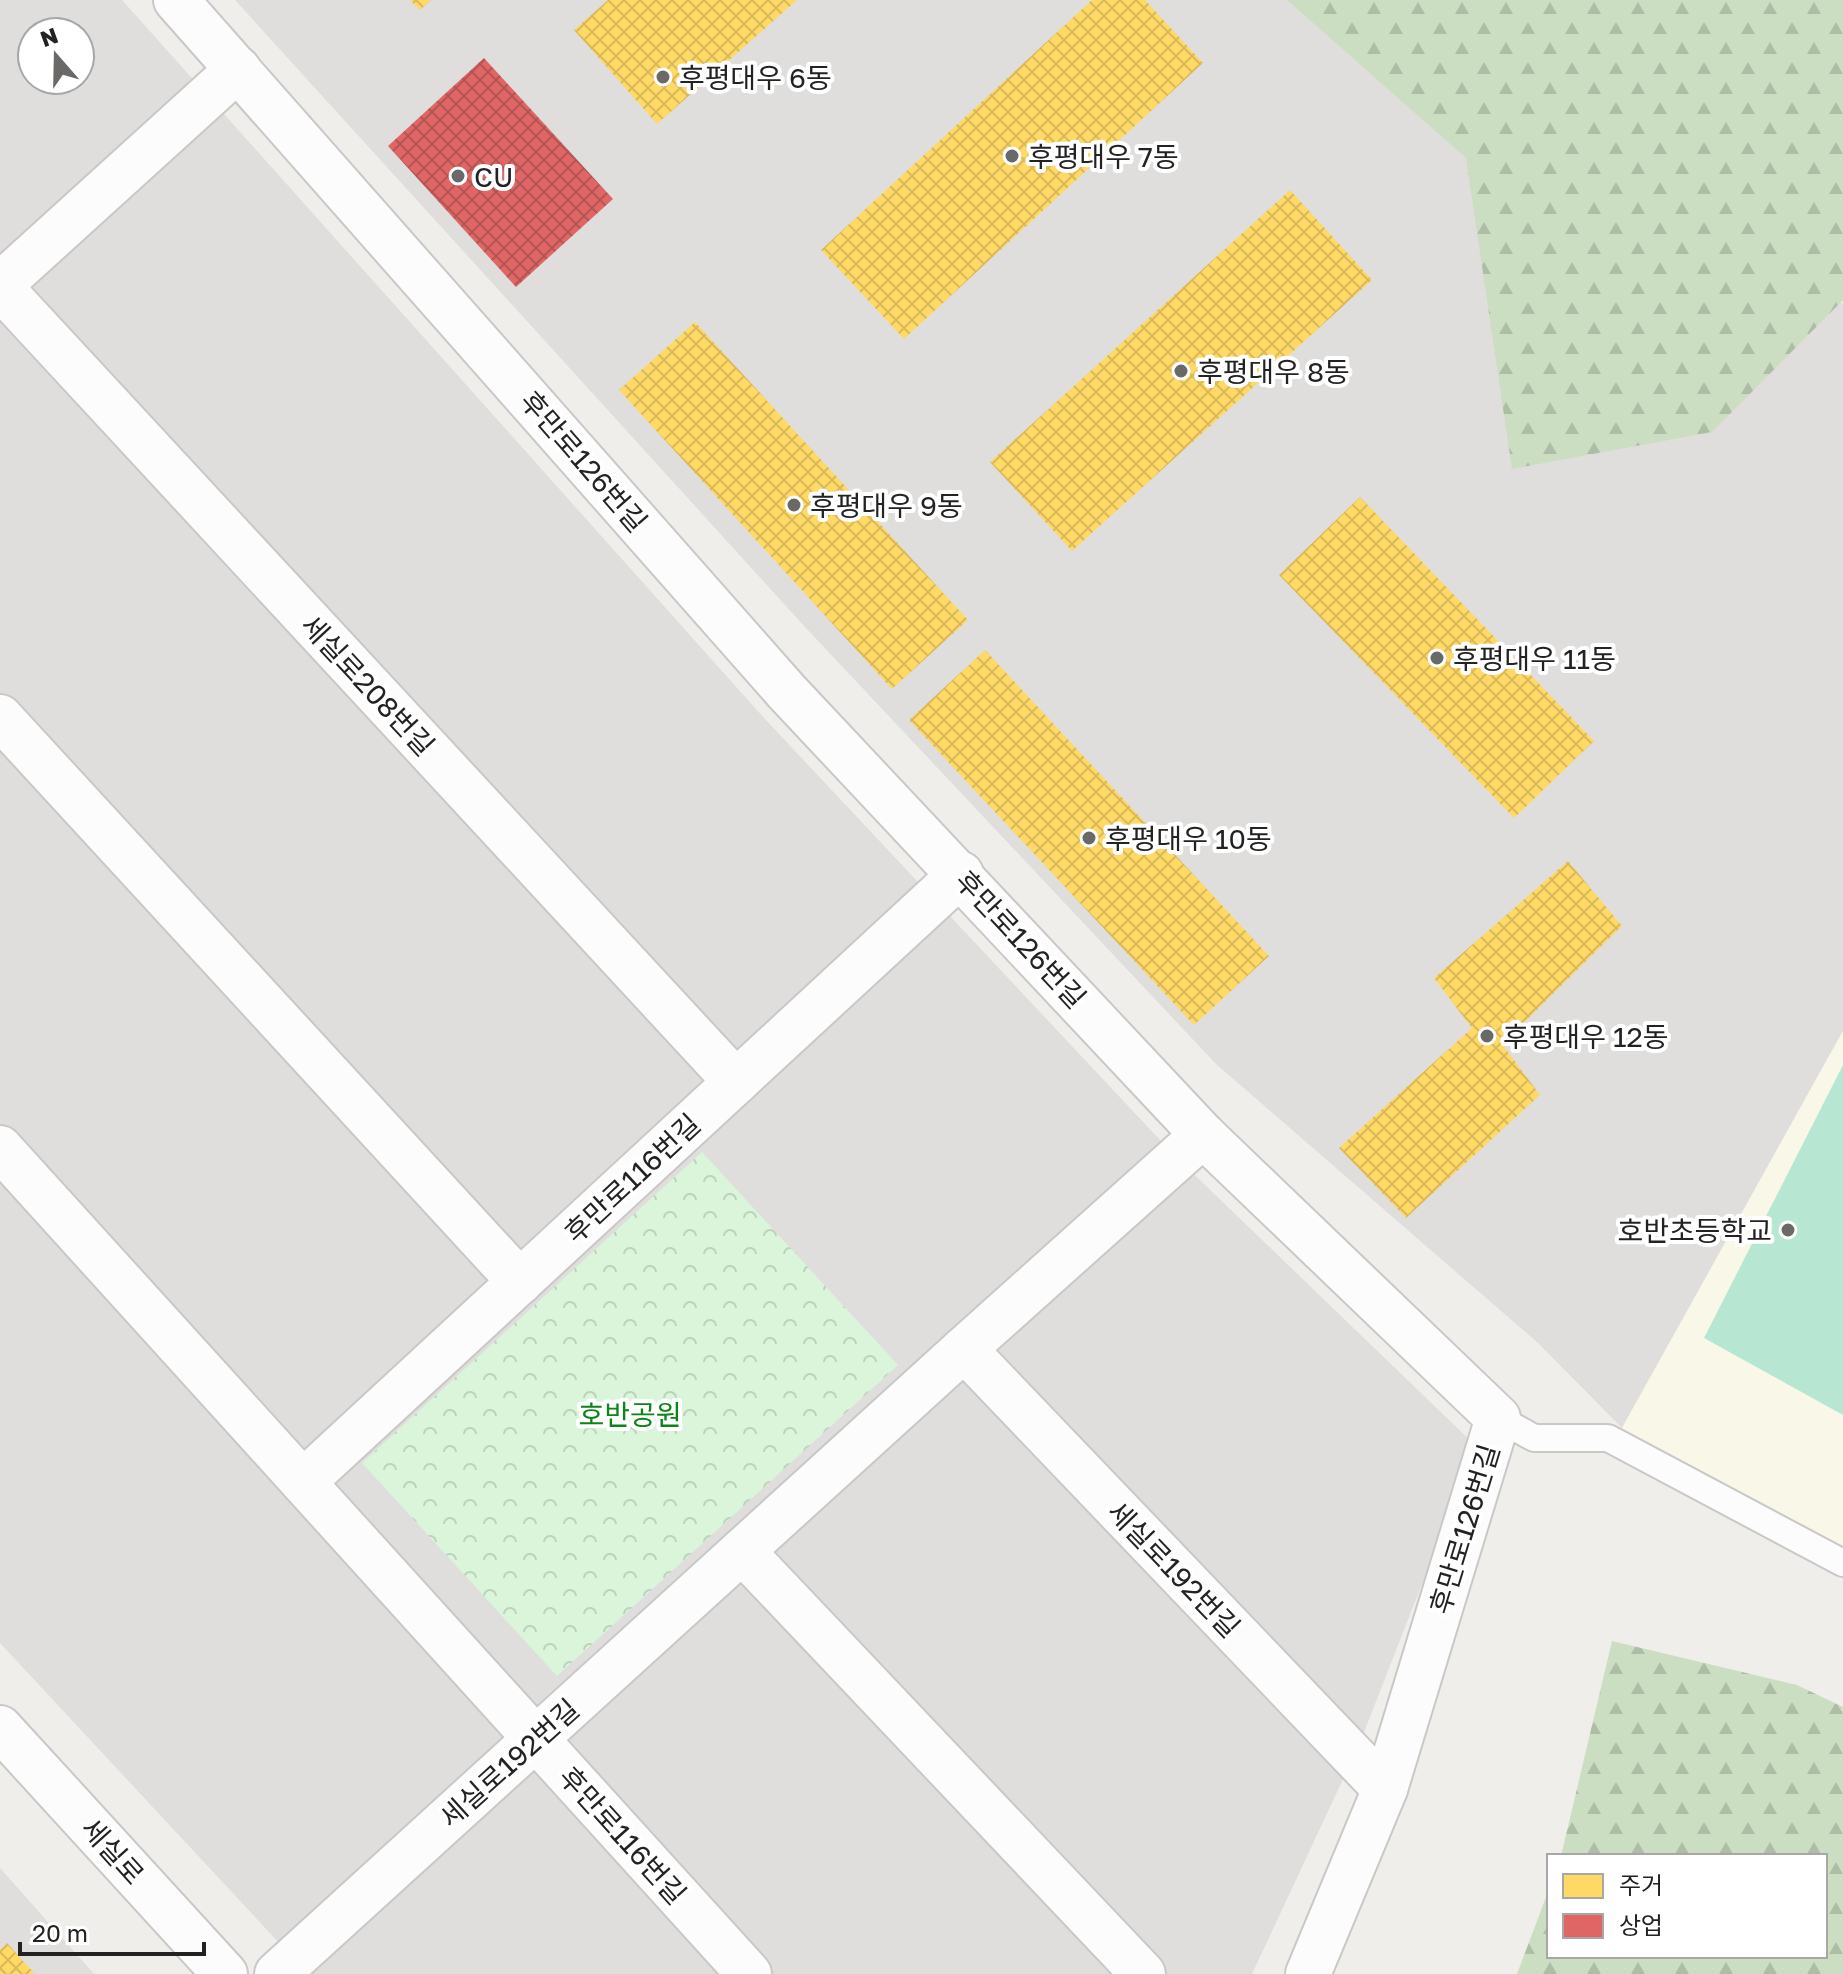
<svg xmlns="http://www.w3.org/2000/svg" width="1843" height="1974" font-family="'Golos Text','Noto Sans KR',sans-serif">
<style>
.residential{fill:#dfdedc;fill-rule:evenodd}
.education{fill:#f8f7e8}
.forest{fill:url(#forest-firs)}
.park{fill:url(#park-crowns)}
.pitch{fill:#b7e6d2}
.homes{fill:url(#homes-cross-hatch)}
.shops{fill:url(#shops-cross-hatch)}
.lines{fill:none;stroke-linecap:round;stroke-linejoin:round}
.service-casing{stroke:#c9c8c7;stroke-width:30}
.minor-casing{stroke:#c9c8c7;stroke-width:48}
.tertiary-casing{stroke:#c9c8c7;stroke-width:48}
.service{stroke:#fdfcfc;stroke-width:26}
.minor{stroke:#fdfcfc;stroke-width:44}
.tertiary{stroke:#fdfcfc;stroke-width:44}
.poi-dot{fill:#6a6968;stroke:#fff;stroke-width:3}
.labels{text-anchor:middle;dominant-baseline:central;stroke-width:8;stroke-linejoin:round;paint-order:stroke}
.poi-label{font-size:28px;fill:#222;stroke:#fff;text-anchor:start}
.street-label{font-size:28px;fill:#222;stroke:#fff}
.park-label{font-size:28px;fill:#0c8416;stroke:#fff}
</style>
<defs>
<pattern id="forest-firs" width="22" height="20" patternUnits="userSpaceOnUse" patternTransform="scale(2)"><rect width="22" height="20" fill="#cbdec1"/><path d="M5 1l3.5 6h-7zM16 11l3.5 6h-7z" fill="#aebea6"/></pattern>
<pattern id="park-crowns" width="20" height="18" patternUnits="userSpaceOnUse" patternTransform="scale(2)"><rect width="20" height="18" fill="#daf5da"/><path d="M2 6a3 3 0 1 1 6 0M12 15a3 3 0 1 1 6 0" fill="none" stroke="#bbd2bb"/></pattern>
<pattern id="homes-cross-hatch" width="8" height="8" patternUnits="userSpaceOnUse" patternTransform="scale(2)"><rect width="8" height="8" fill="#ffd966"/><path d="M0 0l8 8M0 8l8-8" fill="none" stroke="#daba58"/></pattern>
<pattern id="shops-cross-hatch" width="8" height="8" patternUnits="userSpaceOnUse" patternTransform="scale(2)"><rect width="8" height="8" fill="#e06666"/><path d="M0 0l8 8M0 8l8-8" fill="none" stroke="#b55454"/></pattern>
</defs>
<rect width="100%" height="100%" fill="#f0eeeb"/>
<!-- residential -->
<g class="residential">
<path d="M0,0H122L765,719L1176,1157L1476,1446L1359,1745L1252,1974H308L0,1643ZM32,32H80V80H32Z"/>
<polygon points="235,0 1447,0 1843,304 1843,1031 1622,1428 1538,1343 1216,1064 805,627"/>
<polygon points="0,1868 94,1974 0,1974"/>
</g>
<!-- education -->
<polygon class="education" points="1843,1031 1843,1546 1622,1428"/>
<!-- forest -->
<g class="forest">
<polygon points="1287,0 1843,0 1843,300 1712,432 1512,469 1466,158"/>
<polygon points="1612,1641 1797,1685 1843,1707 1843,1974 1517,1974 1549,1889 1549,1956 1825,1956 1825,1856 1561,1856"/>
</g>
<!-- park -->
<polygon class="park" points="702,1152 898,1365 557,1676 362,1463"/>
<!-- pitch -->
<polygon class="pitch" points="1843,1065 1843,1415 1704,1338"/>
<!-- homes -->
<g class="homes">
<polygon points="410,0 431,0 420,10"/>
<polygon points="608,0 797,0 657,124 574,30"/>
<polygon points="1092,0 1145,0 1203,63 904,339 821,250"/>
<polygon points="1290,190 1372,280 1072,551 990,462"/>
<polygon points="695,322 968,620 892,689 619,390"/>
<polygon points="1360,497 1594,741 1514,818 1279,575"/>
<polygon points="985,650 1269,956 1194,1025 909,720"/>
<polygon points="1568,861 1622,926 1502,1044 1540,1095 1406,1218 1339,1148 1472,1028 1434,978"/>
<polygon points="7,1943 35,1974 0,1974 0,1950"/>
</g>
<!-- shops -->
<polygon class="shops" points="484,58 613,199 516,287 388,146"/>
<g class="lines">
<defs>
<polyline id="service" points="1498,1418 1534,1438 1608,1438 1843,1563"/>
<g id="minor">
<polyline points="176,0 786,691 1203,1135 1498,1418 1385,1789 1308,1974"/>
<polyline points="0,285 238,69"/>
<polyline points="0,287 736,1082"/>
<polyline points="0,717 520,1282"/>
<polyline points="0,1148 749,1974"/>
<polyline points="964,1349 1385,1789"/>
<polyline points="303,1482 961,874"/>
<polyline points="742,1551 1143,1974"/>
<polyline points="277,1974 964,1349 1203,1135"/>
</g>
<polyline id="tertiary" points="0,1728 225,1974"/>
</defs>
<!-- service casing -->
<use href="#service" class="service-casing"/>
<!-- minor casing -->
<use href="#minor" class="minor-casing"/>
<!-- tertiary casing -->
<use href="#tertiary" class="tertiary-casing"/>
<!-- service -->
<use href="#service" class="service"/>
<!-- minor -->
<use href="#minor" class="minor"/>
<!-- tertiary -->
<use href="#tertiary" class="tertiary"/>
</g>
<!-- markers -->
<g class="poi-dot">
<circle cx="663" cy="77" r="8"/>
<circle cx="1012" cy="156" r="8"/>
<circle cx="458" cy="176" r="8"/>
<circle cx="1181" cy="371" r="8"/>
<circle cx="794" cy="505" r="8"/>
<circle cx="1437" cy="658" r="8"/>
<circle cx="1089" cy="838" r="8"/>
<circle cx="1487" cy="1036" r="8"/>
<circle cx="1788" cy="1230" r="8"/>
</g>
<g class="labels">
<!-- poi labels -->
<g class="poi-label">
<text x="679" y="77">후평대우 6동</text>
<text x="1028" y="156">후평대우 7동</text>
<text x="474" y="176">CU</text>
<text x="1197" y="371">후평대우 8동</text>
<text x="810" y="505">후평대우 9동</text>
<text x="1453" y="658">후평대우 11동</text>
<text x="1105" y="838">후평대우 10동</text>
<text x="1503" y="1036">후평대우 12동</text>
<text x="1772" y="1230" text-anchor="end">호반초등학교</text>
</g>
<!-- street labels -->
<g class="street-label">
<text transform="translate(584 461) rotate(49)">후만로126번길</text>
<text transform="translate(368 685) rotate(47)">세실로208번길</text>
<text transform="translate(1021 939) rotate(47)">후만로126번길</text>
<text transform="translate(632 1178) rotate(-43)">후만로116번길</text>
<text transform="translate(1464 1529) rotate(-73)">후만로126번길</text>
<text transform="translate(1174 1569) rotate(46)">세실로192번길</text>
<text transform="translate(509 1763) rotate(-42)">세실로192번길</text>
<text transform="translate(623 1835) rotate(48)">후만로116번길</text>
<text transform="translate(113 1851) rotate(48)">세실로</text>
</g>
<!-- park labels -->
<g class="park-label">
<text x="630" y="1414">호반공원</text>
</g>
</g>
<!-- legend -->
<rect x="1547" y="1854" width="280" height="104" fill="#ffffff" stroke="#a7a7a7" stroke-width="2"/>
<rect x="1563" y="1874" width="40" height="24" fill="#ffd966" stroke="#a7a7a7" stroke-width="2"/>
<text x="1619" y="1894" font-size="24" fill="#222222">주거</text>
<rect x="1563" y="1914" width="40" height="24" fill="#e06666" stroke="#a7a7a7" stroke-width="2"/>
<text x="1619" y="1934" font-size="24" fill="#222222">상업</text>
<!-- north arrow -->
<g transform="translate(56 56) rotate(340)"><circle r="38" fill="#ffffff" stroke="#a7a7a7" stroke-width="2"/>
<path d="M0-6L14 30L0 20L-14 30Z" fill="#6a6968"/>
<text y="-12" font-size="22" font-weight="bold" text-anchor="middle" fill="#222222">N</text>
</g>
<!-- scale -->
<path d="M20 1942v12h184v-12" fill="none" stroke="#222222" stroke-width="4"/>
<text x="32" y="1942" font-size="24" fill="#222222" stroke="#ffffff" stroke-width="6" paint-order="stroke">20 m</text>
</svg>
